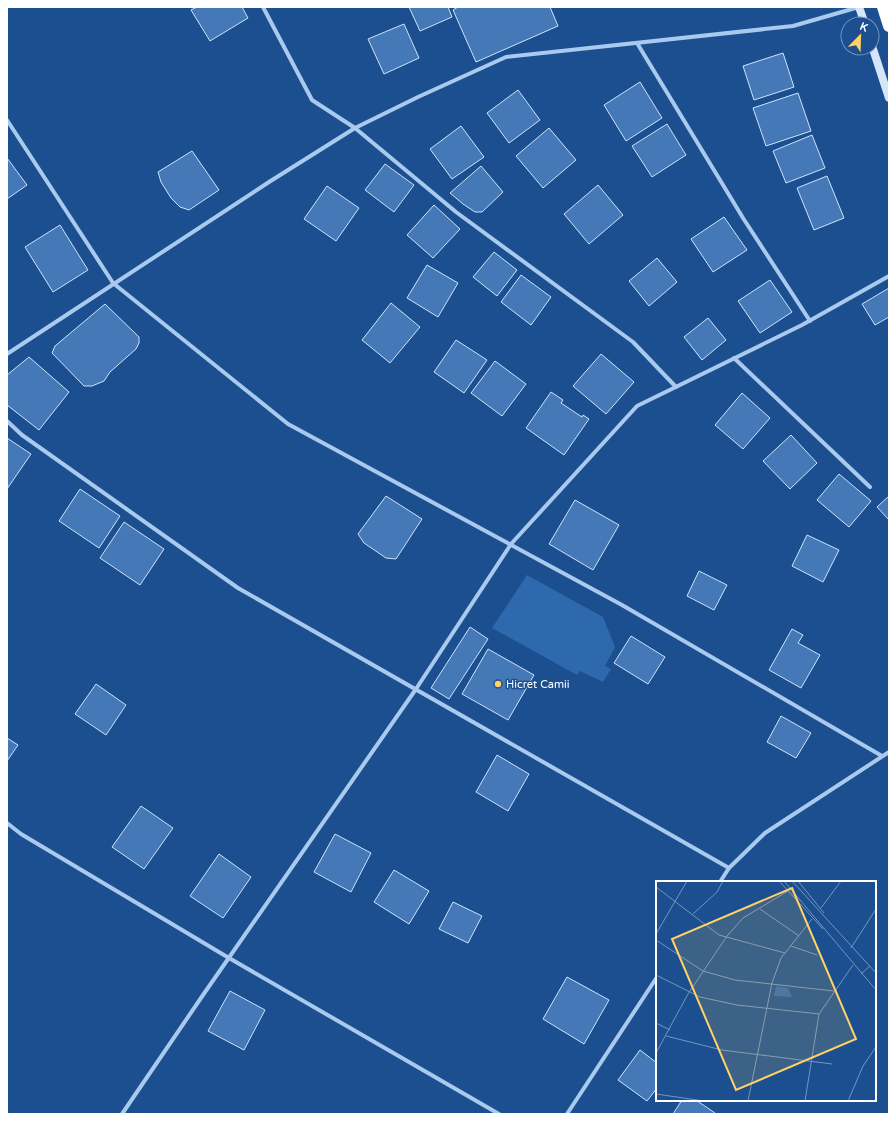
<svg xmlns="http://www.w3.org/2000/svg" width="896" height="1121" font-family="'Varela Round',sans-serif">
<style>
.green{fill:#2e69ad}
.building{fill:#4478b7;stroke:#cfe3fa}
.lines{fill:none;stroke-linecap:round;stroke-linejoin:round}
.street{stroke:#a9c9ee;stroke-width:4}
.secondary{stroke:#d6e6fa;stroke-width:8}
.highway{stroke:#fff;stroke-width:12}
.poi-dot{fill:#ffd166;stroke:#1b4f8f;stroke-width:1.5}
.labels{text-anchor:middle;dominant-baseline:central;stroke-width:3;stroke-linejoin:round;paint-order:stroke}
.poi-label{font-size:11px;fill:#fff;stroke:#1b4f8f;text-anchor:start}
.inset-road{fill:none;stroke:#7695bc;stroke-width:1}
.view{fill:#ffd166;fill-opacity:0.15;stroke:#ffd166;stroke-width:2}
.inset-edge{fill:none;stroke:#fff;stroke-width:2}
</style>
<rect width="100%" height="100%" fill="#1b4f8f"/>
<!-- green -->
<polygon class="green" points="527,575 603,617 615,647 605,666 611,669 603,682 580,671 577,675 492,628"/>
<!-- building -->
<g class="building">
<polygon points="197,7 242,7 248,18 210,41 191,10"/>
<polygon points="409,7 448,7 452,17 420,31"/>
<polygon points="458,7 550,7 558,26 476,62 453,10"/>
<polygon points="404,24 419,58 384,74 368,39"/>
<polygon points="783,53 794,87 754,100 743,66"/>
<polygon points="640,82 662,118 626,141 604,105"/>
<polygon points="518,90 540,120 509,143 487,113"/>
<polygon points="798,93 811,131 766,146 753,108"/>
<polygon points="667,124 686,155 652,177 632,146"/>
<polygon points="461,126 484,157 452,179 430,149"/>
<polygon points="549,128 576,160 543,188 516,156"/>
<polygon points="812,135 825,168 786,183 773,151"/>
<polygon points="192,151 219,190 189,210 180,207 171,198 161,182 158,172"/>
<polygon points="7,158 27,185 7,199"/>
<polygon points="385,164 414,185 394,212 365,190"/>
<polygon points="481,166 503,192 482,212 475,212 463,204 450,193"/>
<polygon points="827,176 844,218 814,230 797,188"/>
<polygon points="598,185 623,215 589,244 564,214"/>
<polygon points="327,186 359,208 336,241 304,219"/>
<polygon points="434,205 460,229 433,258 407,235"/>
<polygon points="724,217 747,250 713,272 691,239"/>
<polygon points="60,225 88,270 53,292 25,247"/>
<polygon points="494,252 517,270 497,296 473,277"/>
<polygon points="657,258 677,282 649,306 629,281"/>
<polygon points="427,265 458,283 438,317 407,298"/>
<polygon points="521,275 551,297 531,325 501,302"/>
<polygon points="770,280 792,312 760,333 738,301"/>
<polygon points="889,288 889,317 875,325 862,304"/>
<polygon points="391,303 420,327 390,363 362,340"/>
<polygon points="105,304 139,337 139,343 136,349 110,372 104,381 92,386 84,386 52,353 55,346"/>
<polygon points="708,318 726,340 702,360 684,337"/>
<polygon points="456,340 487,360 464,393 434,372"/>
<polygon points="601,354 634,382 606,414 573,386"/>
<polygon points="29,357 69,392 39,430 7,405 7,375"/>
<polygon points="495,361 526,384 502,416 471,393"/>
<polygon points="551,392 563,400 561,403 582,417 583,415 589,419 564,455 526,428"/>
<polygon points="742,393 770,418 743,449 715,425"/>
<polygon points="791,435 817,463 790,489 763,461"/>
<polygon points="7,438 31,454 7,489"/>
<polygon points="839,474 871,501 849,527 817,500"/>
<polygon points="80,489 120,516 99,548 59,521"/>
<polygon points="386,496 422,519 396,559 386,558 364,543 358,534"/>
<polygon points="889,496 889,520 877,507"/>
<polygon points="575,500 619,525 593,570 549,544"/>
<polygon points="124,522 164,549 140,585 100,558"/>
<polygon points="807,535 839,550 823,582 792,566"/>
<polygon points="699,571 727,585 714,610 687,596"/>
<polygon points="470,627 488,639 449,699 431,688"/>
<polygon points="792,629 803,635 798,643 820,655 801,688 769,670"/>
<polygon points="631,636 665,657 648,684 614,663"/>
<polygon points="488,649 534,675 508,720 462,694"/>
<polygon points="96,684 126,705 106,735 75,714"/>
<polygon points="781,716 811,733 796,758 767,742"/>
<polygon points="7,738 18,745 7,761"/>
<polygon points="497,755 529,774 508,811 476,792"/>
<polygon points="141,806 173,828 144,869 112,847"/>
<polygon points="335,834 371,853 351,892 314,872"/>
<polygon points="219,854 251,877 223,918 190,896"/>
<polygon points="394,870 429,891 409,924 374,902"/>
<polygon points="453,902 482,916 468,943 439,929"/>
<polygon points="567,977 609,1000 584,1044 543,1019"/>
<polygon points="230,991 265,1010 244,1050 208,1031"/>
<polygon points="640,1050 657,1063 657,1088 647,1101 618,1080"/>
<polygon points="682,1100 696,1100 715,1113 714,1114 673,1114"/>
</g>
<g class="lines">
<!-- street -->
<g class="street">
<polyline points="263,7 312,100 355,128 456,212 633,342 676,387"/>
<polyline points="637,43 743,218 810,321"/>
<polyline points="7,120 113,283 288,424 622,605 882,756"/>
<polyline points="7,354 269,182 355,128 418,97 506,57 793,26 859,7"/>
<polyline points="734,358 870,487"/>
<polyline points="7,421 22,435 238,588 729,868"/>
<polyline points="7,823 21,834 229,958 499,1114"/>
<polyline points="720,882 729,868 765,833 889,752"/>
<polyline points="122,1114 203,995 416,689 511,544 637,406 802,325 889,276"/>
<polyline points="567,1114 657,977"/>
</g>
<!-- secondary -->
<g class="secondary">
<polyline points="859,7 865,24"/>
<polyline points="872,46 889,98"/>
</g>
<!-- highway -->
<polyline class="highway" points="883,7 889,26"/>
</g>
<!-- markers -->
<circle class="poi-dot" cx="498" cy="684" r="4"/>
<g class="labels">
<!-- poi labels -->
<g class="poi-label">
<text x="506" y="684">Hicret Camii</text>
</g>
</g>
<!-- overview -->
<g transform="translate(656 881)">
<rect width="220" height="220" fill="#1b4f8f"/>
<path d="M120,105L132,107L136,116L118,115Z" fill="#2e69ad"/>
<path class="inset-road" d="M123,0L167,48M128,0L220,109M136,0L220,92M142,0L168,32M0,6L63,54L129,72M165,27L185,0M104,28L143,55M37,33L61,11L67,0M0,53L31,0M0,59L47,90L79,99L178,110M135,65L161,74M195,67L220,28M205,93L214,85M0,94L44,116L81,124L163,133M0,142L14,149M10,155L66,169L176,183M0,172L32,113L71,55L87,37L132,10M0,213L48,220M92,220L116,102L125,77L156,38M149,220L163,133L197,84M192,220L207,185L220,166"/>
<path class="view" d="M136,7L200,158L80,209L16,58Z"/>
<rect width="220" height="220" class="inset-edge"/>
</g>
<!-- border -->
<rect width="896" height="1121" fill="none" stroke="#ffffff" stroke-width="16"/>
<!-- north arrow -->
<g transform="translate(860 36) rotate(23)"><circle r="19" fill="#1b4f8f" stroke="#7695bc"/>
<path d="M0-3L7 15L0 10L-7 15Z" fill="#ffd166"/>
<text y="-6" font-size="11" font-weight="bold" text-anchor="middle" fill="#ffffff">K</text>
</g>
</svg>
